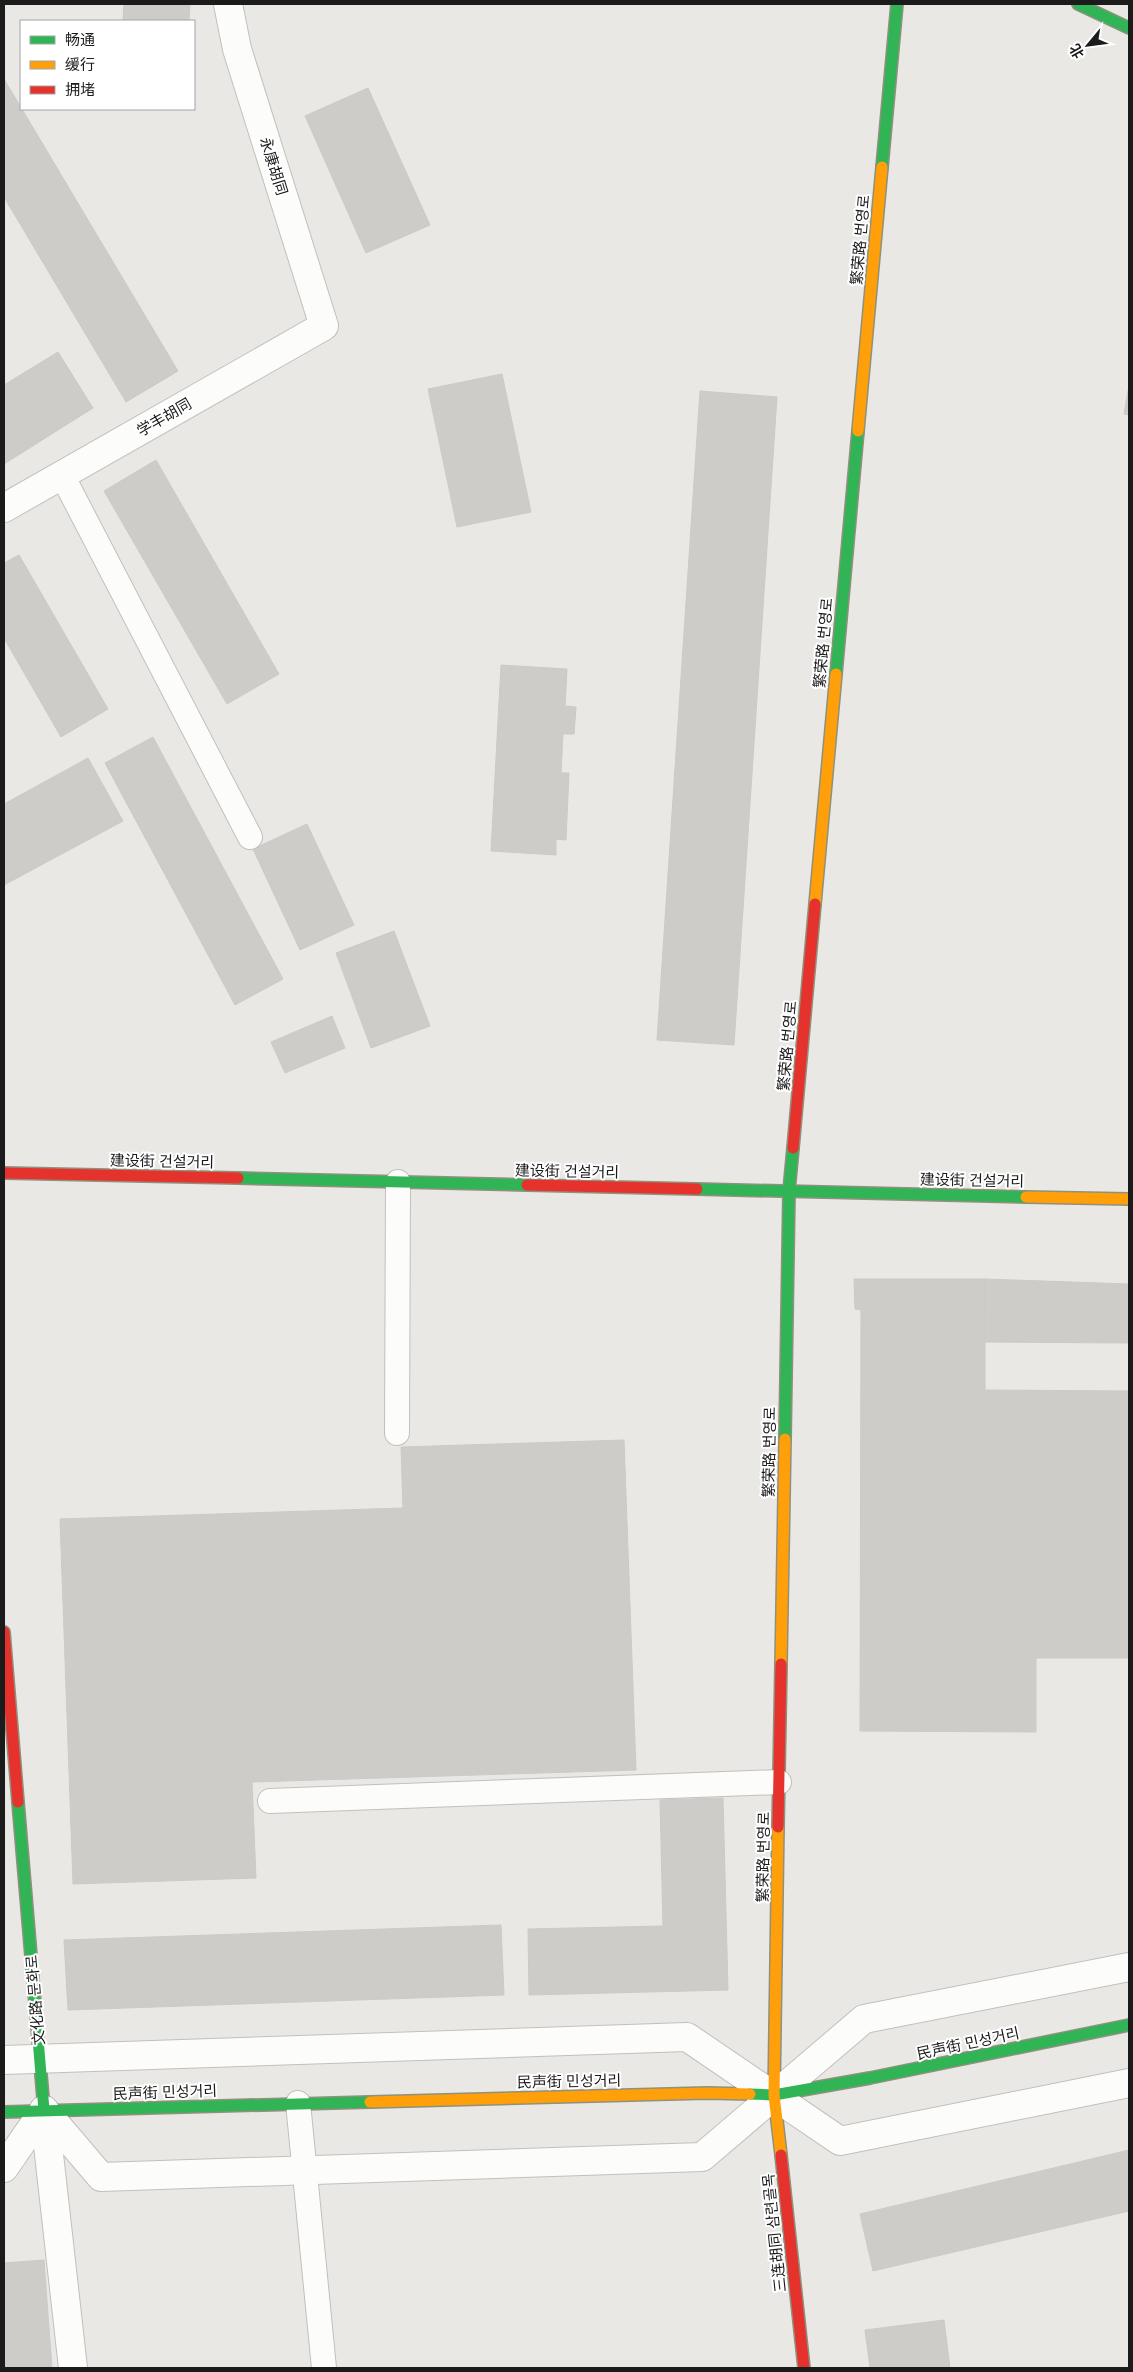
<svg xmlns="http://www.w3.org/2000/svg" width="1133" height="2372" font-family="Inter,'Noto Sans SC','Noto Sans KR',sans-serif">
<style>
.building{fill:#ceccc9;stroke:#cccac6}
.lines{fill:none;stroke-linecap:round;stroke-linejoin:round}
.lane-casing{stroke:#c1c0be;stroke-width:26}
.street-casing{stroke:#c1c0be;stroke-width:30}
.fast-casing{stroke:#8f917e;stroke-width:14}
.slow-casing{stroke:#8f917e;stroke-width:14}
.jam-casing{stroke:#8f917e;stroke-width:14}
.lane{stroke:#fcfcfb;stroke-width:24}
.street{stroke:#fcfcfb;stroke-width:28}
.fast{stroke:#30b455;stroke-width:11}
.slow{stroke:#ff9f0a;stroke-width:11}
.jam{stroke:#e5322d;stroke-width:11}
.labels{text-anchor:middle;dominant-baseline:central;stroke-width:4;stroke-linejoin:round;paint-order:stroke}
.street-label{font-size:15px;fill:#1b1b1b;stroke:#fff}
</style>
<rect width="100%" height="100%" fill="#eae8e4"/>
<!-- building -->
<g class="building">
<polygon points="124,4 190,4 189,21 123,21"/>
<polygon points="4,79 178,371 126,402 4,197"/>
<polygon points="368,88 430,225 366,253 305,116"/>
<polygon points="58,352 93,408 4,464 4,385"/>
<polygon points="502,374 531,512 457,527 428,389"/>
<polygon points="1129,386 1129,415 1124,414"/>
<polygon points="700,391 777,397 734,1045 657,1040"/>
<polygon points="156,460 279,674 227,704 104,491"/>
<polygon points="19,555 108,709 61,737 4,638 4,563"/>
<polygon points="501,665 567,669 565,706 576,707 574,734 563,734 561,773 569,773 566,840 556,839 556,855 491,851"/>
<polygon points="153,737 283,979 235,1005 105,763"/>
<polygon points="88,758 123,821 4,885 4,804"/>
<polygon points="307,824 354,925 300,950 253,849"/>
<polygon points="394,931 430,1026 371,1048 336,953"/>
<polygon points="332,1016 345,1048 285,1073 271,1042"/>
<polygon points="854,1279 985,1279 985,1390 1129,1391 1129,1658 1036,1658 1036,1732 860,1731 861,1310 855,1309"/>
<polygon points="985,1279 1129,1284 1129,1343 984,1342"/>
<polygon points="624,1440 636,1770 252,1782 256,1878 73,1884 60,1519 403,1508 401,1447"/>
<polygon points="723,1798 728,1990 529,1995 528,1929 663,1926 660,1800"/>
<polygon points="501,1925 504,1995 68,2010 64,1940"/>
<polygon points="1129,2150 1129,2211 873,2271 860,2214"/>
<polygon points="44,2260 52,2368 4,2368 4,2263"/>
<polygon points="944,2320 950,2368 870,2368 865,2330"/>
</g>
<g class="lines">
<defs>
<g id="lane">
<polyline points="62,475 250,837"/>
<polyline points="397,1433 398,1182"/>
<polyline points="270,1801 779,1782"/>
<polyline points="298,2103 324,2368"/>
</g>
<g id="street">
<polyline points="4,508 324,326 237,49 228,4"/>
<polyline points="4,2060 687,2037 840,2141 1129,2083"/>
<polyline points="44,2110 101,2177 702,2157 864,2019 1129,1967"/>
<polyline points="44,2110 73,2368"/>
<polyline points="4,2168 44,2110"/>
</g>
<g id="fast">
<polyline points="1078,4 1129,28"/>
<polyline points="882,167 897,4"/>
<polyline points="836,674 858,431"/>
<polyline points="238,1178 527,1185"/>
<polyline points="697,1189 1026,1197"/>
<polyline points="785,1439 789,1191 793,1148"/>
<polyline points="18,1802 44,2110"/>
<polyline points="750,2094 774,2095 870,2078 1129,2025"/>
<polyline points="4,2112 370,2102"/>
</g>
<g id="slow">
<polyline points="858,431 882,167"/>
<polyline points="815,904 836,674"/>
<polyline points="1026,1197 1129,1199"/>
<polyline points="781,1664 785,1439"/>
<polyline points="778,1827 774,2095 781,2155"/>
<polyline points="370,2102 707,2093 750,2094"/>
</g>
<g id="jam">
<polyline points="793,1148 815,904"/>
<polyline points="4,1173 238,1178"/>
<polyline points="527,1185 697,1189"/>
<polyline points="4,1632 18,1802"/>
<polyline points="778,1827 781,1664"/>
<polyline points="781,2155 804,2368"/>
</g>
</defs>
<!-- lane casing -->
<use href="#lane" class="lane-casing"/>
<!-- street casing -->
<use href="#street" class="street-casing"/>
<!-- fast casing -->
<use href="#fast" class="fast-casing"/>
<!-- slow casing -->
<use href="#slow" class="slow-casing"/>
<!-- jam casing -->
<use href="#jam" class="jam-casing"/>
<!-- lane -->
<use href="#lane" class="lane"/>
<!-- street -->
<use href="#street" class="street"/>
<!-- fast -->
<use href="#fast" class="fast"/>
<!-- slow -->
<use href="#slow" class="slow"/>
<!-- jam -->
<use href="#jam" class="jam"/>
</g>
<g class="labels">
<!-- street labels -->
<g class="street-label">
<text transform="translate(274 166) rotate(73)">永康胡同</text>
<text transform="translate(860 240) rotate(-85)">繁荣路 번영로</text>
<text transform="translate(164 417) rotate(-30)">学丰胡同</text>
<text transform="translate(823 643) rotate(-85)">繁荣路 번영로</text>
<text transform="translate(787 1046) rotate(-85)">繁荣路 번영로</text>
<text transform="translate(162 1161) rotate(1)">建设街 건설거리</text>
<text transform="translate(567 1171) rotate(1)">建设街 건설거리</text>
<text transform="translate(972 1180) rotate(1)">建设街 건설거리</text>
<text transform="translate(769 1452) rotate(-89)">繁荣路 번영로</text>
<text transform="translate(763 1857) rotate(-89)">繁荣路 번영로</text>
<text transform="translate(35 2000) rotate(-95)">文化路 문화로</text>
<text transform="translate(968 2043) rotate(-12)">民声街 민성거리</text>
<text transform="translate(569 2081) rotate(-1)">民声街 민성거리</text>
<text transform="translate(165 2092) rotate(-2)">民声街 민성거리</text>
<text transform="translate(774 2233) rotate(-96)">三连胡同 삼련골목</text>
</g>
</g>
<!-- border -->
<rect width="1133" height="2372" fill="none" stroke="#1b1b1b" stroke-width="10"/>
<!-- legend -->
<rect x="20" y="20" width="175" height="90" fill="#ffffff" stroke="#a4a4a4"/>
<rect x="30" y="36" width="25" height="8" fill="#30b455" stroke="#a4a4a4"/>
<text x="65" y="45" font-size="15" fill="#1b1b1b">畅通</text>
<rect x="30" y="61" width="25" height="8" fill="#ff9f0a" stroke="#a4a4a4"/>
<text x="65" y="70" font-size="15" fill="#1b1b1b">缓行</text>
<rect x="30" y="86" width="25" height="8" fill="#e5322d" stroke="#a4a4a4"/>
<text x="65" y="95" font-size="15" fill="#1b1b1b">拥堵</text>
<!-- north arrow -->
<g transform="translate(1088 45) rotate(241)" stroke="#ffffff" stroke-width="4" paint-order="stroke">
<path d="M0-4L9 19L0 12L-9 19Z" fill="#1b1b1b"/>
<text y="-8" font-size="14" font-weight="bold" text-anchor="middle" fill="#1b1b1b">北</text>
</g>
</svg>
